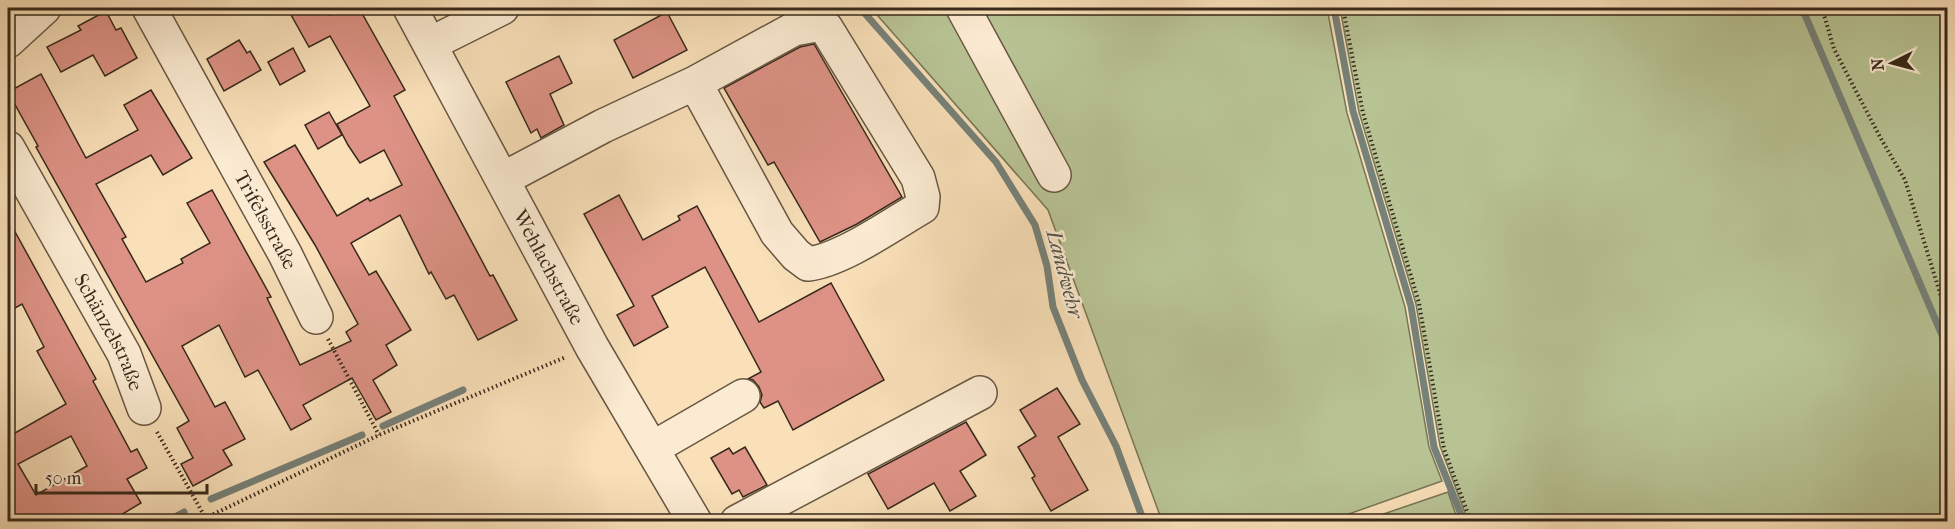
<svg xmlns="http://www.w3.org/2000/svg" width="1955" height="529" font-family="'IM FELL French Canon',serif">
<style>
.green{fill:#b8c394;stroke:#787658;stroke-width:1.5}
.lines{fill:none;stroke-linecap:round;stroke-linejoin:round}
.stream{stroke:#768179;stroke-width:7}
.building{fill:#dd9285;stroke:#37291b;stroke-width:1.5;fill-rule:evenodd}
.minor-casing{stroke:#685742;stroke-width:36}
.path{stroke:#37291b;stroke-width:4;stroke-dasharray:1.5 3;stroke-linecap:butt}
.minor{stroke:#fbebd2;stroke-width:33}
.labels{text-anchor:middle;dominant-baseline:central;stroke-width:5;stroke-linejoin:round;paint-order:stroke}
.street-label{font-size:20px;fill:#37291b;stroke:#fbebd2}
.water-label{font-size:21px;font-style:italic;fill:#514e42;stroke:#fbebd2}
</style>
<rect width="100%" height="100%" fill="#f9e0b9"/>
<filter id="stains"><feTurbulence type="fractalNoise" baseFrequency=".00333" numOctaves="4"/><feColorMatrix values="0 0 0 0 .2 0 0 0 0 .09 0 0 0 0 .02 0 0 0 .5 -.17"/></filter>
<radialGradient id="worn" r=".72"><stop offset=".6" stop-color="#630" stop-opacity="0"/><stop offset="1" stop-color="#630" stop-opacity=".3"/></radialGradient>
<!-- green -->
<g class="green">
<polygon points="871,8 1327,8 1347,113 1405,307 1429,447 1442,481 1329,521 1162,521 1048,210"/>
<polygon points="1340,8 1947,8 1947,521 1468,521 1440,446 1416,304 1359,112"/>
<polygon points="1448,492 1458,521 1363,521"/>
</g>
<g class="lines">
<!-- stream -->
<g class="stream">
<polyline points="860,8 996,162 1035,225 1047,266 1053,307 1082,380 1116,446 1144,522"/>
<polyline points="1334,8 1353,111 1411,306 1434,447 1464,522"/>
<polyline points="1802,8 1948,349"/>
<polyline points="383,426 463,390"/>
<polyline points="211,499 362,435"/>
<polyline points="166,522 184,512"/>
</g>
</g>
<!-- building -->
<g class="building">
<polygon points="299,8 325,8 329,15 343,8 359,8 405,90 394,96 490,276 493,275 517,320 478,340 454,295 446,299 431,272 429,274 400,215 351,243 369,275 376,271 411,330 386,345 397,365 373,380 391,412 376,420 352,378 303,405 311,419 291,430 258,370 245,377 219,325 182,346 215,407 225,402 245,439 223,450 232,465 193,486 181,464 193,458 177,428 189,421 36,147 38,146 8,92 41,74 86,158 138,130 124,105 151,90 192,158 163,175 151,155 96,184 126,237 122,239 146,282 183,263 181,259 210,243 187,203 212,190 271,297 267,298 300,365 351,341 346,332 358,324 315,245 264,162 295,145 337,216 368,198 370,201 402,185 384,150 360,163 348,145 337,124 370,106 330,36 309,47 290,13"/>
<polygon points="106,11 116,30 121,28 137,58 105,76 93,55 61,72 47,47 81,30 78,26"/>
<polygon points="667,12 687,50 633,78 614,40"/>
<polygon points="239,40 247,53 250,51 261,70 224,91 207,59"/>
<polygon points="814,44 902,197 857,224 820,242 774,162 768,165 724,88 800,47"/>
<polygon points="293,48 305,71 280,85 268,62"/>
<polygon points="559,56 572,83 550,94 564,125 541,138 537,129 531,133 506,82"/>
<polygon points="329,112 342,135 318,149 305,125"/>
<polygon points="619,195 643,240 680,220 678,216 697,206 759,322 831,283 884,380 793,430 778,401 764,408 760,402 762,395 759,387 753,380 748,379 761,372 705,267 652,296 668,327 634,346 617,315 634,306 584,214"/>
<path d="M8,219L96,379L93,381L131,452L137,449L147,468L127,479L141,503L109,522H8V437L66,404L37,351L44,347L22,304L8,312ZM71,436L87,466L36,495L18,464Z"/>
<polygon points="1057,388 1080,424 1058,437 1088,490 1051,511 1032,478 1035,476 1018,447 1036,436 1020,410"/>
<polygon points="966,422 986,455 960,471 976,496 950,511 934,483 888,509 868,474"/>
<polygon points="745,447 767,485 743,497 739,490 732,494 711,458 729,448 733,454"/>
</g>
<g class="lines">
<defs>
<g id="minor">
<path id="s1" d="M149,8L285,254L316,317"/>
<path id="s2" d="M410,8L592,347L695,522"/>
<polyline points="963,8 1054,175"/>
<polyline points="8,41 44,8"/>
<polyline points="430,44 502,8"/>
<path id="s3" d="M8,148L124,354L144,408"/>
<path d="M503,179L603,126L695,83L794,29L816,25L826,28L918,178L923,197L922,207C891,225 842,260 808,264L796,255L777,233L695,83"/>
<polyline points="653,448 743,396"/>
<polyline points="737,522 980,393"/>
</g>
</defs>
<!-- minor casing -->
<use href="#minor" class="minor-casing"/>
<!-- path -->
<g class="path">
<polyline points="1343,8 1363,113 1419,303 1444,449 1471,522"/>
<polyline points="1822,8 1834,49 1880,137 1905,180 1948,319"/>
<polyline points="328,339 379,435"/>
<polyline points="157,432 205,517"/>
<polyline points="197,522 379,435 566,357"/>
</g>
<!-- minor -->
<use href="#minor" class="minor"/>
</g>
<g class="labels">
<!-- street labels -->
<g class="street-label">
<text stroke="none"><textPath href="#s1" startOffset="242">Trifelsstraße</textPath></text>
<text stroke="none"><textPath href="#s2" startOffset="294">Wehlachstraße</textPath></text>
<text stroke="none"><textPath href="#s3" startOffset="210">Schänzelstraße</textPath></text>
</g>
<!-- water labels -->
<g class="water-label">
<text transform="translate(1065 274) rotate(75)">Landwehr</text>
</g>
</g>
<!-- margin -->
<rect width="1955" height="529" fill="none" stroke="#f9e0b9" stroke-width="30"/>
<rect x="9" y="9" width="1937" height="511" fill="none" stroke="#37291b" stroke-width="3"/>
<rect x="15" y="15" width="1925" height="499" fill="none" stroke="#37291b" stroke-width="1.5"/>
<!-- north arrow -->
<g transform="translate(1892 63) rotate(264)" stroke="#fbebd2" stroke-width="4.5" paint-order="stroke">
<path d="M0-4.5L10 22L0 15L-10 22Z" fill="#37291b"/>
<text y="-9" font-size="16" font-weight="bold" text-anchor="middle" fill="#37291b">N</text>
</g>
<!-- scale -->
<path d="M36 484v9h171v-9" fill="none" stroke="#37291b" stroke-width="3"/>
<text x="45" y="484" font-size="18" fill="#37291b" stroke="#fbebd2" stroke-width="4.5" paint-order="stroke">50 m</text>
<rect width="100%" height="100%" filter="url(#stains)"/>
<rect width="100%" height="100%" fill="url(#worn)"/>
</svg>
